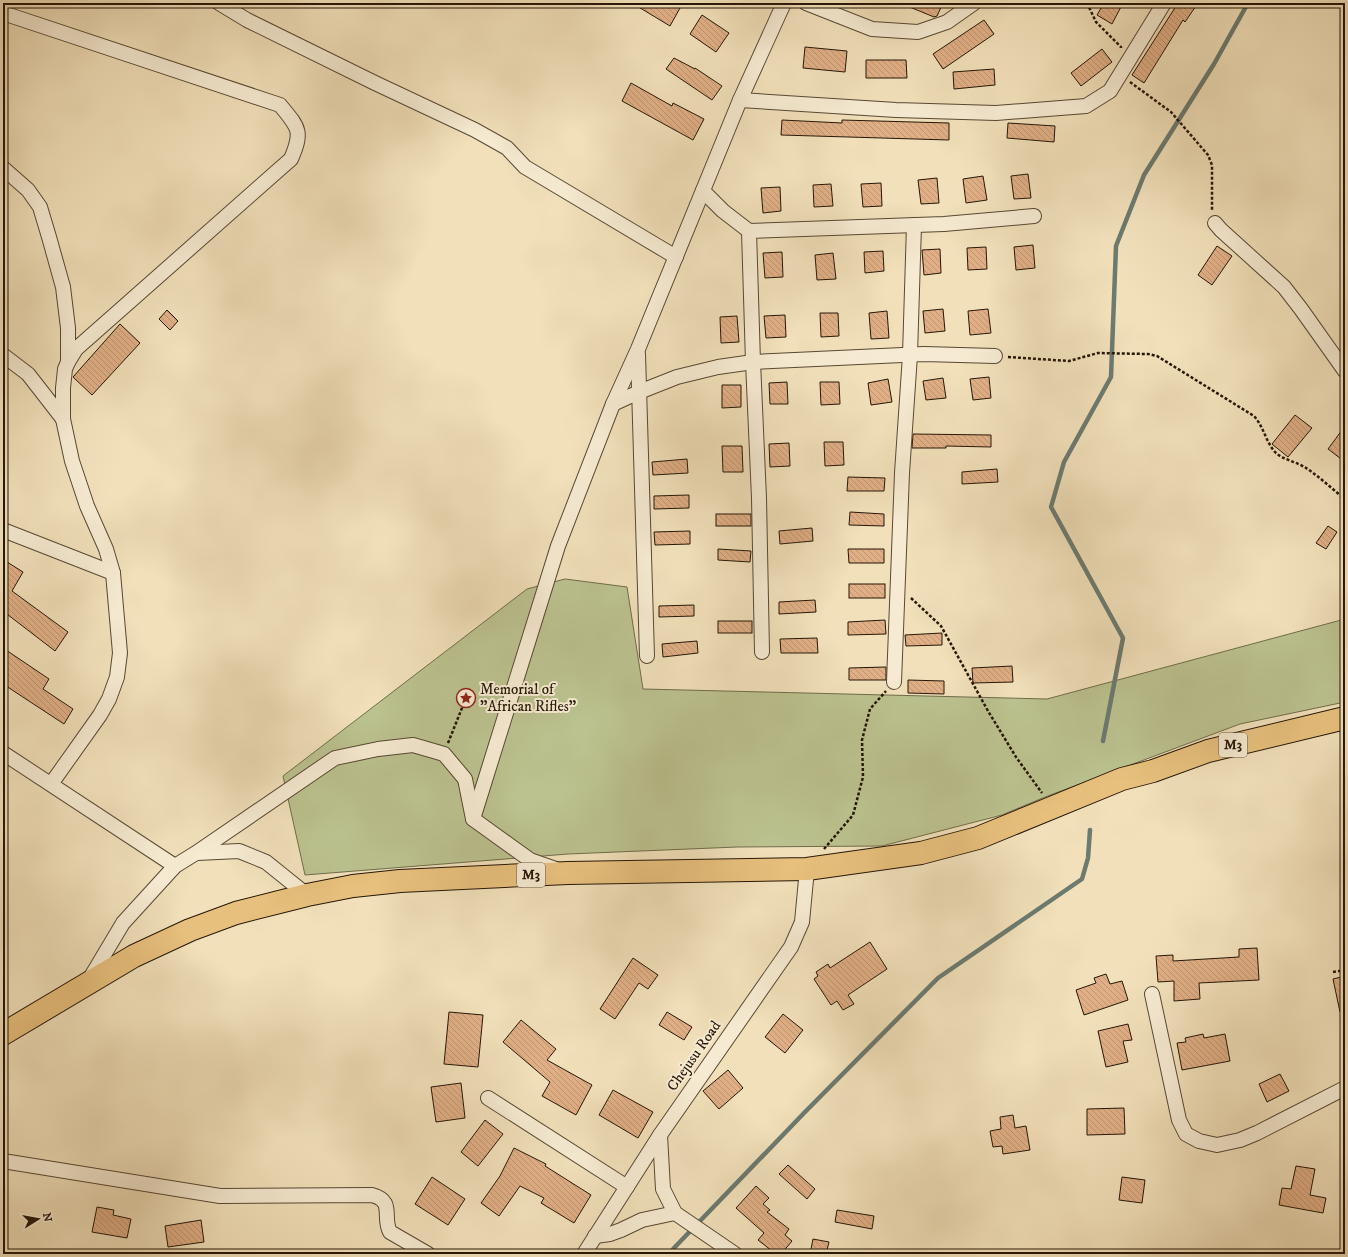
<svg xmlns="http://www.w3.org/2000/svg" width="1348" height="1257" font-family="'IM FELL DW Pica',serif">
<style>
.green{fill:#bbc28f;stroke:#706c4b}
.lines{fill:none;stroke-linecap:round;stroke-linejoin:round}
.stream{stroke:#6c7a70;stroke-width:4.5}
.building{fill:url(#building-back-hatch);stroke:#251607}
.minor-casing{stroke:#584834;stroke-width:16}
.trunk-casing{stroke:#251607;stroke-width:24}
.path{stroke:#251607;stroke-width:2.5;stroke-dasharray:3 2;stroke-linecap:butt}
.minor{stroke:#f6ebd2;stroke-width:14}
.trunk{stroke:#e8c07d;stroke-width:22}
.labels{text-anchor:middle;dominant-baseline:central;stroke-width:4;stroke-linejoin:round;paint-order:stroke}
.shield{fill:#f6ebd2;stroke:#645644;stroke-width:1}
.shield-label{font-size:14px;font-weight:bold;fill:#251607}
.poi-label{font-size:15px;fill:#251607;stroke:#f6ebd2;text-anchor:start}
.street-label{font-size:15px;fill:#251607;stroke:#f6ebd2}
</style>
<defs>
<pattern id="building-back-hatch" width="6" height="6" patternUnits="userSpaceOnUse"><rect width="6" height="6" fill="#e0af86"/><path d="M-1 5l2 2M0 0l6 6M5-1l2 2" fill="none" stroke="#c09672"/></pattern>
</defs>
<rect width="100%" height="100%" fill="#f1e0ba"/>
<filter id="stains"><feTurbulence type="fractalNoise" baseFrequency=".005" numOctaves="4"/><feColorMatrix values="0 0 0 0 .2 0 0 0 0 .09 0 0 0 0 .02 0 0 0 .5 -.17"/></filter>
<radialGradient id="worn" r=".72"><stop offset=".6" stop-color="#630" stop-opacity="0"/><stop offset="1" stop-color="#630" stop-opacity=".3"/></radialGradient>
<!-- green -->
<polygon class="green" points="565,579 627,587 643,689 1047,699 1345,619 1345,702 1240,724 1045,797 1002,815 882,846 737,847 568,854 305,875 283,776 527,589"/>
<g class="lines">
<!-- stream -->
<g class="stream">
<polyline points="1103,741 1123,638 1051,507 1064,462 1111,377 1116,246 1144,175 1214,64 1248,3"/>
<polyline points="670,1254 674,1248 805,1112 938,978 1082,879 1088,858 1090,830"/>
</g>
</g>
<!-- building -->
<g class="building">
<polygon points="632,3 672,3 680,8 670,26"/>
<polygon points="900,3 943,3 937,16 934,17"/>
<polygon points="1104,3 1123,3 1112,24 1097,15"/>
<polygon points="1178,3 1198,3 1185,22 1183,20 1144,83 1132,75"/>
<polygon points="702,15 729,33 716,52 690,34"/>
<polygon points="984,20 994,34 943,69 933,54"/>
<polygon points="805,47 847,51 845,72 803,68"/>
<polygon points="1102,49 1112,62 1081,86 1071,73"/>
<polygon points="674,58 695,69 695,68 722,86 712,100 666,69"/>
<polygon points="866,60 906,60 907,78 866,78"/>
<polygon points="994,69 995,85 954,89 953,72"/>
<polygon points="631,83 672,106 673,103 704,119 693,140 622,101"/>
<polygon points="782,120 842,123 842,120 949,123 949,140 781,135"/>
<polygon points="1008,123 1055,126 1054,142 1007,138"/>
<polygon points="1028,174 1031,198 1014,199 1011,176"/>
<polygon points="983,176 987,200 966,203 963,179"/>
<polygon points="937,178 939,203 921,204 918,180"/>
<polygon points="881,183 882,206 863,207 861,184"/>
<polygon points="831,184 833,206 814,207 813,185"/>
<polygon points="780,187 781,211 763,213 761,188"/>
<polygon points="1033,245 1035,268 1016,270 1014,247"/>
<polygon points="1217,246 1232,256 1212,285 1198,275"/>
<polygon points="986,247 987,269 968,270 967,248"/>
<polygon points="940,249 941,273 924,275 922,250"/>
<polygon points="883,251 884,271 865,273 864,252"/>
<polygon points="782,252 783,277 765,278 763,253"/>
<polygon points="833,253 836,279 817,280 815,255"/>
<polygon points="943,309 945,331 925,333 923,311"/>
<polygon points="988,309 991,333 970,335 968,311"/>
<polygon points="167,310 178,321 170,330 159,319"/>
<polygon points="887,311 889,338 871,339 869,313"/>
<polygon points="820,313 838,313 839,336 821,337"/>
<polygon points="785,315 786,337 766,338 764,316"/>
<polygon points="737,316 739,342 721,343 720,317"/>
<polygon points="120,324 140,343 92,395 73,377"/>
<polygon points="989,377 991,398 973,400 970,379"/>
<polygon points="943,378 946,398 926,400 923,381"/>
<polygon points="888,379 892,402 871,405 868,383"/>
<polygon points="787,382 788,404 770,404 769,383"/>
<polygon points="820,382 839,382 840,404 821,405"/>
<polygon points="722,385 741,385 741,407 722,408"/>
<polygon points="1295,415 1312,428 1288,457 1272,444"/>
<polygon points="1345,426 1345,462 1328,449"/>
<polygon points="913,434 991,435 991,447 946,446 946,448 912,448"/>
<polygon points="824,442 843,442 844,465 825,466"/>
<polygon points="789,443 790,466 770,467 769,444"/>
<polygon points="722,446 742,446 743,472 723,472"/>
<polygon points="687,459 688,473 653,475 652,462"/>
<polygon points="997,469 998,482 962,484 962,472"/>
<polygon points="848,477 885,478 884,491 847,491"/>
<polygon points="689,495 689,508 654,509 654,496"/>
<polygon points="850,512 884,514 884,526 849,525"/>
<rect x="716" y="514" width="35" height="12"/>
<polygon points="1328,526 1337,532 1326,549 1316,543"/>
<polygon points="812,528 813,541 780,544 779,531"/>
<polygon points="690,531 690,544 655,545 654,532"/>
<polygon points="718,549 751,551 750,562 718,560"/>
<polygon points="848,549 884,549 884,563 849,563"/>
<polygon points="7,562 23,572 12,591 68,632 55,651 3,611 3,568"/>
<rect x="849" y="584" width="36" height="14"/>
<polygon points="815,600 816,612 779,614 779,602"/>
<polygon points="694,605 694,616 659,617 659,606"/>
<polygon points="885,620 886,634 848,635 848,622"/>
<rect x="718" y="621" width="34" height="12"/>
<polygon points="942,633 942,645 906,646 905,635"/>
<polygon points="817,638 818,653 781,653 780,639"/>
<polygon points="697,641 698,653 663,657 662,644"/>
<polygon points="3,648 49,679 43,689 73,709 64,724 3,684"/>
<polygon points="1012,666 1013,682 973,683 972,668"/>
<polygon points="886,667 886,680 849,680 849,668"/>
<polygon points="908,680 944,681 944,694 908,693"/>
<polygon points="870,942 887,969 848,995 854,1004 843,1010 837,1001 831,1005 814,979 818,976 816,972 828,964 830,968"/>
<polygon points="1257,948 1259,980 1199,983 1200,999 1174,1001 1174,981 1158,982 1156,956 1173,955 1173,961 1239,957 1239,949"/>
<polygon points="633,958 658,975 648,989 639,983 615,1019 600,1009"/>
<polygon points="1106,974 1110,984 1122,981 1128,1000 1084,1015 1076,990 1096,983 1094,978"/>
<polygon points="1345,976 1345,1011 1340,1012 1333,979"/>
<polygon points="449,1012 483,1015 478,1067 444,1064"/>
<polygon points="667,1012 692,1027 684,1040 659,1025"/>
<polygon points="783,1014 803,1030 785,1053 765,1037"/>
<polygon points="521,1020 556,1049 547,1060 592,1085 576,1115 542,1096 550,1082 503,1042"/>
<polygon points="1128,1024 1132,1040 1123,1041 1128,1062 1106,1067 1098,1031"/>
<polygon points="1203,1034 1204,1038 1225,1034 1230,1061 1182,1070 1177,1043 1186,1042 1185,1038"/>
<polygon points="728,1070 743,1088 719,1109 703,1091"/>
<polygon points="1280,1074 1289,1091 1267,1102 1259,1084"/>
<polygon points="461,1083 465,1118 436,1122 431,1087"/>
<polygon points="613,1090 653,1112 638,1138 599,1115"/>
<polygon points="1124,1108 1125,1134 1087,1135 1087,1109"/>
<polygon points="1013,1115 1015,1128 1026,1126 1030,1150 1003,1154 1002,1146 993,1147 990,1131 1001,1129 1000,1117"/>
<polygon points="485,1120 503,1134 478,1166 461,1152"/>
<polygon points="514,1148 546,1164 545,1166 591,1195 574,1223 541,1203 544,1198 520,1186 499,1216 481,1203 500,1176"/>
<polygon points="788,1165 815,1189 807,1199 779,1174"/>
<polygon points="1296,1166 1315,1169 1310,1195 1326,1198 1323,1213 1279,1205 1282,1188 1291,1189"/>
<polygon points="432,1177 465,1199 448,1225 415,1204"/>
<polygon points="1122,1177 1145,1180 1142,1203 1119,1200"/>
<polygon points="756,1186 769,1198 763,1204 770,1210 767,1212 789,1229 785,1235 792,1241 781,1254 776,1254 758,1240 764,1233 736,1208"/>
<polygon points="97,1207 114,1210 113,1215 131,1219 127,1238 92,1232"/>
<polygon points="837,1210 874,1216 872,1229 835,1222"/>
<polygon points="201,1220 204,1242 168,1247 165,1226"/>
<polygon points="813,1239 829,1242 826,1254 810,1254"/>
</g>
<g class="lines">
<defs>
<g id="minor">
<polyline points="219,3 247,20 375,83 475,130 507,148 525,167 676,257"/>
<polyline points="806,3 872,29 918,32 947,22 974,3"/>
<path d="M3,13L280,105C299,128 303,131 291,159L76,349L68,362L65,369L63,388V419L72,461L87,506L106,549L113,573L120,653L117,677L109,699L100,715L51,784"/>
<polyline points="740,100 896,110 996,113 1086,106 1110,91 1164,3"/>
<polyline points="3,168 28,190 40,207 49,237 63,287 68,328 68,362"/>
<polyline points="703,191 723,211 749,231 944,224 1034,216"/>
<polyline points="1215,223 1221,230 1284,287 1301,309 1345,371"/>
<polyline points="749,231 753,362 759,498 762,652"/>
<polyline points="638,354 647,656"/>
<polyline points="3,355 28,374 63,419"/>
<polyline points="613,404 639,392 677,377 718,367 753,362 924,354 995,356"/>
<polyline points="3,530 113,573"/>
<polyline points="894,682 902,473 910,355 914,225"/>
<polyline points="3,753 175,866"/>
<polyline points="473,819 558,546 613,404 638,349 740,100 784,3"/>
<polyline points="197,853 239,851 266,862 307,895"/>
<polyline points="89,980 123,923 175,866 196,853 335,758 378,749 413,745 444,754 465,779 473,819 530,860 556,869"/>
<polyline points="1152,994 1179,1120 1186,1134 1199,1141 1217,1145 1240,1140 1257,1133 1345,1088"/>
<polyline points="488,1098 627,1187"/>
<polyline points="660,1135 663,1189 675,1213 735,1254"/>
<path d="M3,1161L220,1196L372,1195C395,1201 382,1217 390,1232L428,1254"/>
<polyline points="595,1236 610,1234 621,1230 642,1220 675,1213"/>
<polyline points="584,1254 660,1135 791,947 802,922 807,869"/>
</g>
<polyline id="trunk" points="3,1034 134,956 190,930 236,913 307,895 353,886 400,881 568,873 807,869 921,853 978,838 1122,779 1153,771 1208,751 1345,718"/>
</defs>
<!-- minor casing -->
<use href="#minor" class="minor-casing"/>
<!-- trunk casing -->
<use href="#trunk" class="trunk-casing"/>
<!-- path -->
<g class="path">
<polyline points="1087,3 1096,22 1121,47 1121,48"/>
<polyline points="1130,82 1171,112 1208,155 1212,165 1212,210"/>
<path d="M1008,357L1069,361L1098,353L1148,354L1157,356L1254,416C1264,427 1266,443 1276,453C1284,460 1297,462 1306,468C1320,477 1332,489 1345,499"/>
<polyline points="911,598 941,626 988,711 1016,757 1042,793"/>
<polyline points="448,743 466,698"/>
<polyline points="824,849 853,815 863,777 862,740 870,709 886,691"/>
<polyline points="1333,972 1345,970"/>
</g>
<!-- minor -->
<use href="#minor" class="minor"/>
<!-- trunk -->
<use href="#trunk" class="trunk"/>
</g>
<!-- icons -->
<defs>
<symbol id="sight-ring" viewBox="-11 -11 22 22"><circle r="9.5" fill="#f6ebd2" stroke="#8f2418" stroke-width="1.5"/><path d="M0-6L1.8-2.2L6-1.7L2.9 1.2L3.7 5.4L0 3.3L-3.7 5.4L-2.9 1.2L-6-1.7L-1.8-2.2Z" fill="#8f2418"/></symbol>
</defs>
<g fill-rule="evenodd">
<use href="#sight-ring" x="455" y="687" width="22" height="22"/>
</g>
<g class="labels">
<!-- shield labels -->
<g class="shield">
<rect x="1219" y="733" width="28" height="24" rx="3"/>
<rect x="517" y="863" width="28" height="24" rx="3"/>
</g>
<g class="shield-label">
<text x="1233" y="745">M3</text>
<text x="531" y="875">M3</text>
</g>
<!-- poi labels -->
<g class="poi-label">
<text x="480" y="689">Memorial of<tspan x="480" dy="17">"African Rifles"</tspan></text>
</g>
<!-- street labels -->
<g class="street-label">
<text transform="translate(694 1056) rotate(-55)">Chejusu Road</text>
</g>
</g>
<!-- margin -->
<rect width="1348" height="1257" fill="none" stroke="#f1e0ba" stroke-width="16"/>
<rect x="4" y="4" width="1340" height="1249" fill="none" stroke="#251607" stroke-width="2"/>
<rect x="8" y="8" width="1332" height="1241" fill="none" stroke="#251607"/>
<!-- north arrow -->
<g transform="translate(38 1219) rotate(79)" stroke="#f6ebd2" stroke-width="3" paint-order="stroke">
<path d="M0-3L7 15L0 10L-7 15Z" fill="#251607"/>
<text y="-6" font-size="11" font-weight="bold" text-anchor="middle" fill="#251607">N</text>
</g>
<rect width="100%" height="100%" filter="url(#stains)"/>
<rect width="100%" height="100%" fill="url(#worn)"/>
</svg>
